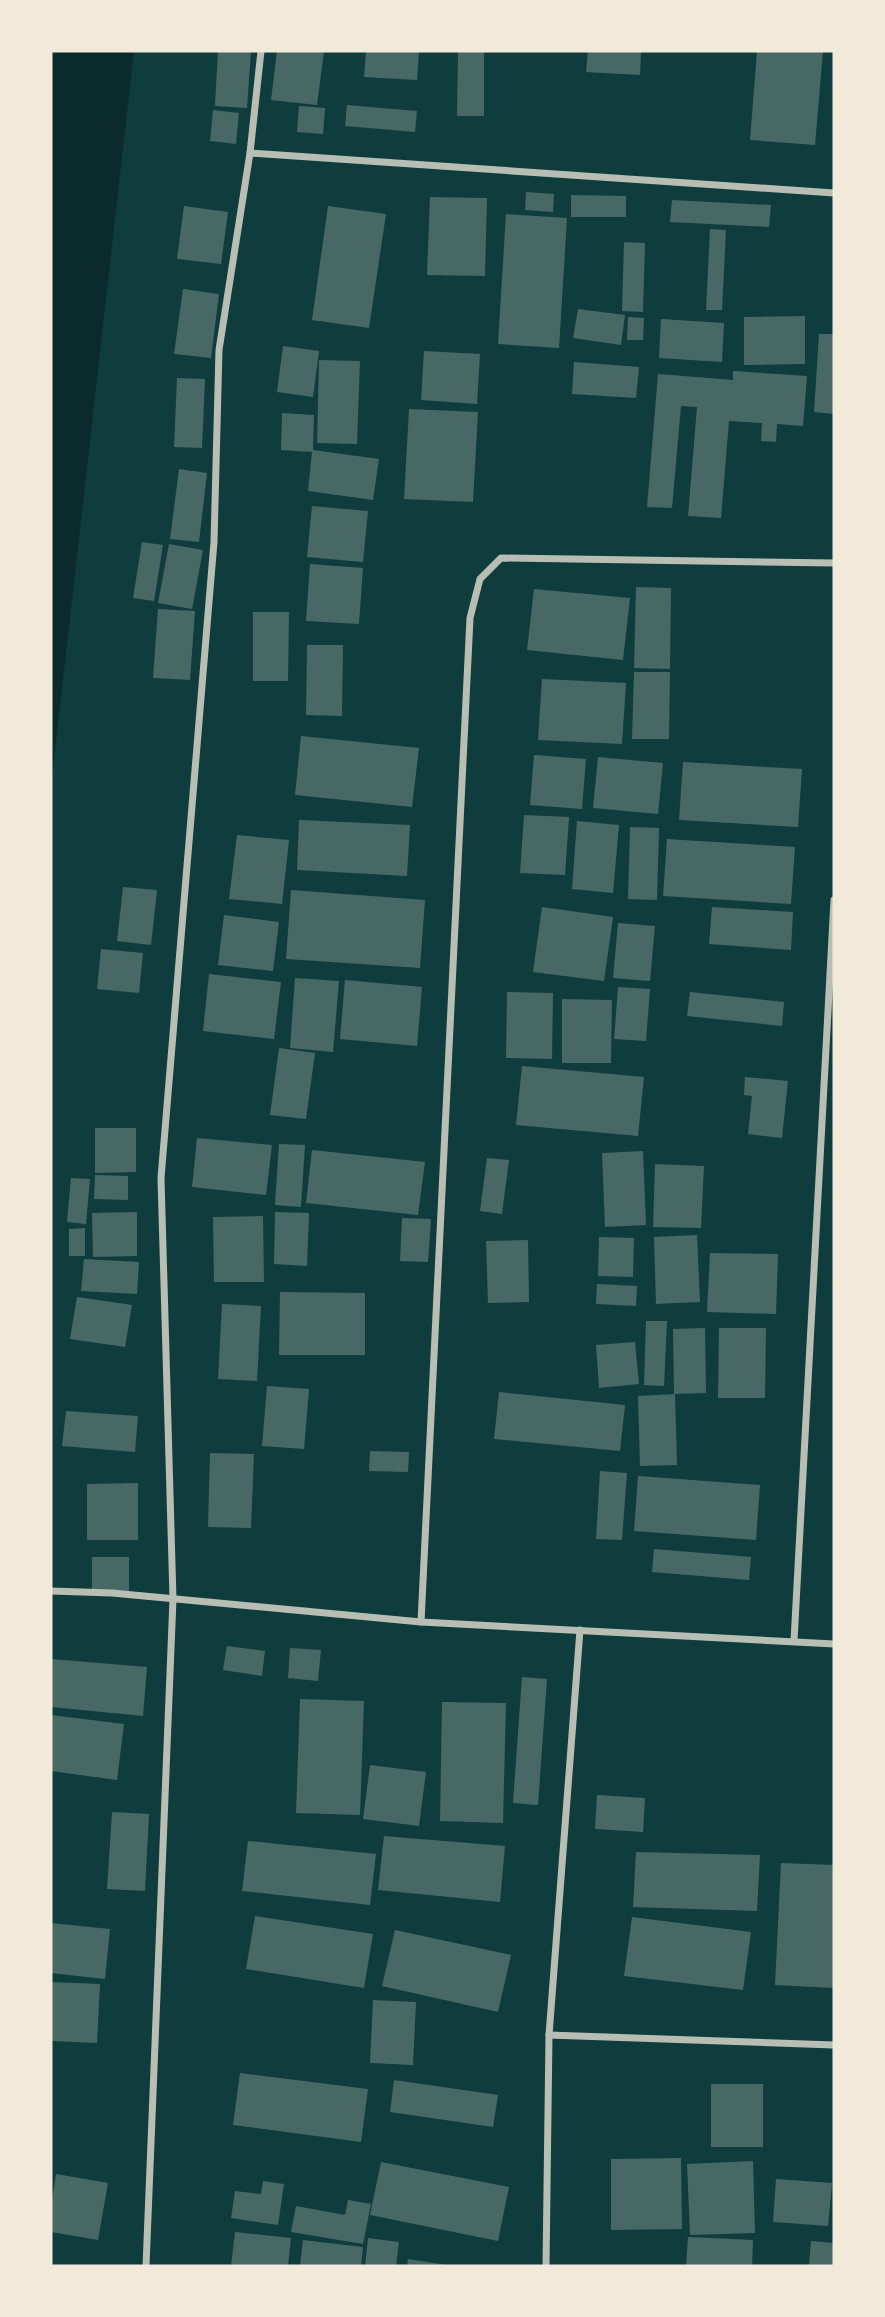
<svg xmlns="http://www.w3.org/2000/svg" width="885" height="2317" font-family="'Open Sans',sans-serif">
<style>
.water{fill:#0a2a2b}
.building{fill:#486865}
.lines{fill:none;stroke-linecap:round;stroke-linejoin:round}
.minor{stroke:#b8beb3;stroke-width:7}
</style>
<rect width="100%" height="100%" fill="#0f3d3e"/>
<!-- water -->
<polygon class="water" points="51,51 134,51 51,786"/>
<!-- building -->
<g class="building">
<polygon points="218,51 251,51 247,108 215,106"/>
<polygon points="277,51 324,51 317,105 271,100"/>
<polygon points="366,51 419,51 417,80 364,77"/>
<polygon points="458,51 484,51 484,116 457,116"/>
<polygon points="588,51 641,51 640,75 586,72"/>
<polygon points="757,51 823,51 815,145 750,140"/>
<polygon points="347,105 417,111 415,132 345,126"/>
<polygon points="299,106 325,108 323,134 297,132"/>
<polygon points="213,110 239,113 236,144 210,141"/>
<polygon points="526,192 554,194 553,212 525,210"/>
<polygon points="571,195 626,196 626,217 571,217"/>
<polygon points="430,197 487,198 485,276 427,275"/>
<polygon points="672,200 771,205 769,227 670,222"/>
<polygon points="184,206 228,212 221,264 177,259"/>
<polygon points="328,206 386,214 369,328 312,320"/>
<polygon points="506,214 567,218 559,348 498,344"/>
<polygon points="710,229 726,230 722,310 706,310"/>
<polygon points="624,242 645,243 643,312 622,311"/>
<polygon points="183,289 219,294 211,358 174,354"/>
<polygon points="578,309 625,315 621,345 573,338"/>
<polygon points="805,316 805,364 744,365 744,317"/>
<polygon points="628,317 644,318 643,340 627,340"/>
<polygon points="661,319 724,323 722,362 659,358"/>
<polygon points="819,334 834,334 834,414 814,412"/>
<polygon points="283,346 319,351 313,397 277,392"/>
<polygon points="424,351 480,354 477,404 421,400"/>
<polygon points="319,360 360,361 357,444 317,443"/>
<polygon points="574,362 639,367 636,398 572,394"/>
<polygon points="733,371 807,376 803,426 777,424 776,442 761,441 762,423 729,421 721,518 688,516 697,407 681,406 672,508 647,507 658,374 733,380"/>
<polygon points="177,378 205,379 202,448 174,447"/>
<polygon points="409,409 478,412 473,502 404,499"/>
<polygon points="282,413 314,415 313,450 379,459 373,500 308,491 312,452 281,450"/>
<polygon points="179,469 207,473 199,542 170,539"/>
<polygon points="312,506 368,511 363,562 307,557"/>
<polygon points="142,542 163,545 154,601 133,598"/>
<polygon points="169,544 203,550 192,609 158,603"/>
<polygon points="310,564 363,568 359,624 306,621"/>
<polygon points="636,587 671,588 670,669 634,668"/>
<polygon points="534,589 630,598 623,660 527,650"/>
<polygon points="158,609 195,611 190,680 153,678"/>
<polygon points="253,612 289,612 288,681 253,681"/>
<polygon points="307,645 343,645 342,716 306,715"/>
<polygon points="634,672 670,672 669,739 632,739"/>
<polygon points="542,679 626,683 622,744 538,740"/>
<polygon points="301,736 419,748 412,807 295,795"/>
<polygon points="534,755 586,759 582,809 530,805"/>
<polygon points="598,757 663,763 658,814 593,808"/>
<polygon points="683,762 802,769 798,827 679,820"/>
<polygon points="524,815 569,817 565,875 520,873"/>
<polygon points="299,820 410,825 407,876 297,870"/>
<polygon points="577,821 619,825 613,893 572,889"/>
<polygon points="630,827 659,828 657,900 628,899"/>
<polygon points="237,835 289,840 282,904 229,899"/>
<polygon points="667,839 795,847 791,904 663,896"/>
<polygon points="123,887 157,890 151,945 117,941"/>
<polygon points="291,890 425,900 420,968 286,959"/>
<polygon points="542,907 613,917 604,981 533,972"/>
<polygon points="712,907 793,912 791,950 709,944"/>
<polygon points="224,915 279,922 273,971 218,965"/>
<polygon points="618,923 655,926 650,981 613,978"/>
<polygon points="101,949 143,953 139,993 97,989"/>
<polygon points="209,974 281,982 274,1039 203,1031"/>
<polygon points="295,978 339,981 333,1052 290,1048"/>
<polygon points="345,980 422,987 417,1046 340,1039"/>
<polygon points="618,987 650,989 646,1041 614,1039"/>
<polygon points="507,992 553,993 552,1059 506,1058"/>
<polygon points="690,992 784,1002 782,1026 687,1016"/>
<polygon points="562,999 612,1000 611,1063 562,1063"/>
<polygon points="279,1048 315,1053 306,1119 270,1115"/>
<polygon points="522,1066 644,1077 638,1136 516,1125"/>
<polygon points="745,1077 788,1081 782,1138 748,1134 752,1096 744,1095"/>
<polygon points="95,1128 136,1128 136,1172 95,1173"/>
<polygon points="197,1138 272,1145 266,1195 192,1187"/>
<polygon points="279,1144 305,1145 301,1207 275,1205"/>
<polygon points="312,1150 425,1162 418,1215 306,1203"/>
<polygon points="643,1151 646,1225 605,1227 602,1153"/>
<polygon points="487,1158 509,1160 502,1214 480,1211"/>
<polygon points="655,1164 704,1166 701,1228 653,1227"/>
<polygon points="95,1175 128,1176 128,1200 94,1199"/>
<polygon points="71,1178 90,1179 86,1224 67,1222"/>
<polygon points="137,1212 137,1256 93,1257 92,1213"/>
<polygon points="275,1212 309,1213 307,1266 274,1264"/>
<polygon points="263,1216 264,1282 214,1282 213,1217"/>
<polygon points="402,1218 431,1219 428,1262 400,1261"/>
<polygon points="85,1228 85,1256 69,1256 69,1229"/>
<polygon points="697,1235 700,1302 656,1304 654,1237"/>
<polygon points="599,1237 634,1238 633,1277 598,1276"/>
<polygon points="528,1240 529,1302 488,1303 486,1241"/>
<polygon points="710,1253 778,1254 776,1314 707,1312"/>
<polygon points="84,1259 139,1262 137,1294 81,1291"/>
<polygon points="597,1284 637,1286 636,1306 596,1304"/>
<polygon points="280,1292 365,1293 365,1355 279,1355"/>
<polygon points="77,1297 132,1305 125,1347 70,1339"/>
<polygon points="222,1304 261,1306 257,1381 218,1379"/>
<polygon points="646,1321 667,1321 664,1386 644,1385"/>
<polygon points="705,1328 706,1393 674,1394 673,1329"/>
<polygon points="719,1328 766,1328 765,1398 718,1398"/>
<polygon points="635,1342 639,1384 599,1388 596,1345"/>
<polygon points="267,1386 309,1389 304,1449 262,1446"/>
<polygon points="499,1392 625,1405 620,1451 494,1439"/>
<polygon points="675,1394 677,1465 640,1466 638,1396"/>
<polygon points="66,1411 138,1416 135,1452 62,1446"/>
<polygon points="370,1451 409,1452 408,1472 369,1471"/>
<polygon points="210,1453 254,1454 251,1528 208,1527"/>
<polygon points="600,1471 627,1473 622,1540 596,1539"/>
<polygon points="638,1476 760,1485 756,1540 634,1531"/>
<polygon points="138,1483 138,1540 87,1540 87,1484"/>
<polygon points="654,1549 751,1557 749,1580 652,1572"/>
<rect x="92" y="1557" width="37" height="34"/>
<polygon points="227,1646 265,1651 262,1676 223,1670"/>
<polygon points="290,1648 321,1650 318,1681 288,1678"/>
<polygon points="51,1659 147,1667 143,1716 51,1707"/>
<polygon points="522,1677 547,1679 538,1805 513,1803"/>
<polygon points="300,1699 364,1701 360,1815 296,1813"/>
<polygon points="442,1702 506,1703 503,1823 440,1821"/>
<polygon points="51,1715 124,1724 117,1780 51,1771"/>
<polygon points="370,1765 426,1772 419,1826 363,1819"/>
<polygon points="597,1795 645,1798 643,1832 595,1829"/>
<polygon points="112,1812 149,1814 145,1891 107,1889"/>
<polygon points="384,1836 505,1846 500,1902 378,1890"/>
<polygon points="248,1841 376,1854 370,1905 242,1891"/>
<polygon points="636,1852 760,1855 757,1911 633,1907"/>
<polygon points="781,1863 834,1865 834,1988 775,1985"/>
<polygon points="255,1916 373,1934 364,1988 246,1969"/>
<polygon points="632,1917 751,1932 743,1990 624,1976"/>
<polygon points="51,1923 110,1929 105,1979 51,1973"/>
<polygon points="395,1930 511,1955 498,2012 382,1986"/>
<polygon points="51,1982 100,1984 97,2043 51,2041"/>
<polygon points="373,2000 416,2002 413,2065 370,2063"/>
<polygon points="240,2073 368,2089 361,2142 233,2125"/>
<polygon points="394,2080 498,2095 493,2127 390,2112"/>
<rect x="711" y="2084" width="52" height="63"/>
<polygon points="681,2158 682,2229 611,2230 611,2159"/>
<polygon points="753,2161 755,2233 690,2235 687,2164"/>
<polygon points="381,2162 509,2187 498,2241 370,2215"/>
<polygon points="56,2174 108,2183 98,2240 51,2232 51,2206"/>
<polygon points="776,2179 832,2183 828,2226 773,2222"/>
<polygon points="263,2181 284,2184 278,2225 231,2218 235,2191 261,2194"/>
<polygon points="348,2200 371,2204 363,2244 291,2232 296,2206 345,2215"/>
<polygon points="235,2232 291,2238 288,2266 231,2266"/>
<polygon points="688,2237 753,2240 752,2266 686,2266"/>
<polygon points="368,2238 399,2242 396,2266 365,2266"/>
<polygon points="303,2240 363,2247 361,2266 300,2266"/>
<polygon points="811,2241 834,2243 834,2266 809,2266"/>
<polygon points="408,2259 446,2265 446,2266 407,2266"/>
</g>
<g class="lines">
<!-- minor -->
<g class="minor">
<polyline points="250,153 834,193"/>
<polyline points="51,1591 112,1593 421,1622 834,1644"/>
<polyline points="421,1622 470,618 480,579 501,558 834,563"/>
<polyline points="794,1641 834,900"/>
<polyline points="549,2035 834,2045"/>
<polyline points="146,2266 173,1599 161,1178 214,542 219,350 250,153 261,51"/>
<polyline points="546,2266 549,2035 580,1630"/>
</g>
</g>
<!-- border -->
<rect width="885" height="2317" fill="none" stroke="#f1e9da" stroke-width="105"/>
</svg>
